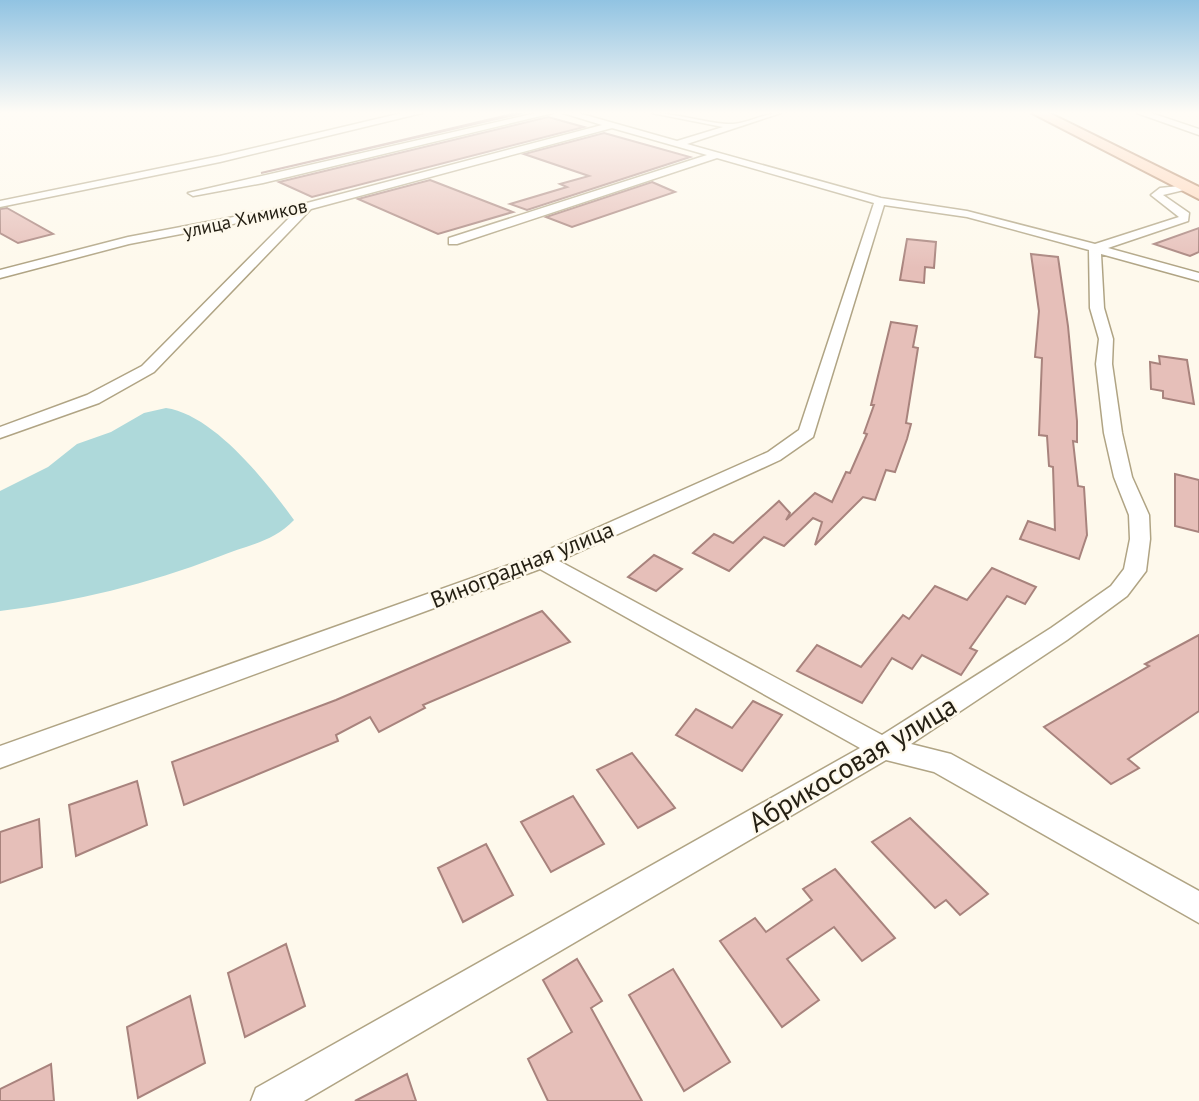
<svg xmlns="http://www.w3.org/2000/svg" width="1199" height="1101" font-family="'PT Sans',sans-serif">
<style>
.water{fill:#aed9da}
.building{fill:#e6bfb9;stroke:#a8837d;stroke-width:2}
.lines{fill:none;stroke-linecap:round;stroke-linejoin:round}
.street-casing{stroke:#b0a484;stroke-width:3}
.primary-casing{stroke:#b18260;stroke-width:4}
.street{fill:#fff;fill-rule:evenodd}
.primary{fill:#fed4b8;fill-rule:evenodd}
.labels{text-anchor:middle;dominant-baseline:central;stroke-width:5;stroke-linejoin:round;paint-order:stroke}
.far-street-label{font-size:19px;fill:#241f13;stroke:#fef9ec}
.street-label{font-size:23px;fill:#241f13;stroke:#fef9ec}
.near-street-label{font-size:28px;fill:#241f13;stroke:#fef9ec}
</style>
<rect width="100%" height="100%" fill="#fef9ec"/>
<!-- water -->
<path class="water" d="M166,408C214,415 266,481 294,520C272,543 246,545 218,557C149,584 74,602 0,611V491L48,467L77,444L111,432L144,413Z"/>
<!-- building -->
<g class="building">
<polygon points="516,113 523,113 261,173 360,150"/>
<polygon points="548,117 584,127 312,197 279,182"/>
<polygon points="604,133 690,157 527,210 510,204 567,187 560,184 589,176 524,154"/>
<polygon points="430,180 513,212 438,234 358,199"/>
<polygon points="652,182 675,192 572,227 546,217"/>
<polygon points="7,208 53,234 18,243 0,233 0,209"/>
<polygon points="1199,228 1199,252 1190,256 1154,244"/>
<polygon points="907,239 936,242 934,268 925,267 924,283 900,280"/>
<polygon points="1031,254 1058,257 1068,326 1077,421 1077,442 1073,441 1078,486 1084,487 1087,535 1079,559 1020,539 1028,521 1055,530 1053,467 1049,466 1047,436 1039,435 1042,358 1035,357 1039,311"/>
<polygon points="891,322 917,326 913,347 918,348 906,423 911,424 907,439 895,472 886,470 875,500 863,497 815,545 822,522 813,518 784,546 764,537 729,571 693,553 714,534 733,543 779,501 790,513 786,520 815,493 832,502 846,472 850,473 867,434 864,433 874,405 871,405"/>
<polygon points="1159,356 1187,360 1194,404 1163,398 1163,391 1151,389 1150,362 1160,364"/>
<polygon points="1175,474 1199,480 1199,532 1175,526"/>
<polygon points="654,555 682,569 656,591 628,577"/>
<polygon points="992,568 1036,587 1025,604 1007,596 970,648 977,651 961,675 922,655 912,669 892,658 862,703 797,671 817,645 861,667 903,615 909,619 935,586 967,600"/>
<polygon points="542,611 570,642 423,705 425,708 379,732 370,717 336,735 338,741 184,805 172,762 336,700"/>
<polygon points="1199,635 1199,711 1128,759 1139,768 1111,784 1044,727 1149,666 1145,664"/>
<polygon points="753,701 782,715 742,771 676,735 696,709 732,728"/>
<polygon points="632,753 675,808 638,828 597,770"/>
<polygon points="137,781 147,825 76,856 69,805"/>
<polygon points="573,796 604,844 551,872 521,822"/>
<polygon points="910,818 988,894 960,915 946,900 935,908 872,842"/>
<polygon points="39,819 42,867 0,883 0,832"/>
<polygon points="486,844 513,895 463,922 438,868"/>
<polygon points="835,869 895,938 862,961 834,927 787,959 819,1000 782,1027 720,941 755,918 766,932 812,900 803,889"/>
<polygon points="286,944 305,1006 245,1037 228,973"/>
<polygon points="577,959 602,1001 591,1008 642,1101 548,1101 528,1059 572,1032 543,980"/>
<polygon points="673,969 730,1062 684,1091 629,995"/>
<polygon points="190,996 205,1063 138,1098 127,1027"/>
<polygon points="51,1064 54,1101 0,1101 0,1089"/>
<polygon points="407,1074 416,1101 355,1101"/>
</g>
<g class="lines">
<defs>
<g id="street">
<polygon points="402,113 422,113 220,162 0,207 0,201 220,156"/>
<polygon points="536,113 553,113 263,183 193,196 188,193"/>
<path d="M563,113H578L677,141L723,127L652,113C678,113 711,125 733,124C749,123 764,113 781,113L687,144L881,198L967,211L1095,244L1179,217L1151,195L1160,188L1188,185V189L1163,195L1189,213L1188,221L1108,248L1199,273V281L1101,254L1104,308L1113,339L1112,364L1122,433L1132,477L1149,515L1150,539L1146,571L1127,596L1067,640L911,744L951,754L1199,891V923L934,772L886,760L304,1101H251L256,1088L860,748L540,569L0,768V746L534,556L768,452L799,430L874,203L717,158L457,244H449V238L707,155L612,128L311,209L154,372L99,403L0,438V427L87,395L142,366L295,212L129,244L0,278V270L128,237L307,203L602,125ZM884,205L967,217L1089,250L1090,308L1099,339L1096,364L1104,433L1114,477L1129,515L1130,539L1124,569L1111,586L1051,628L882,735L559,561L780,460L813,437Z"/>
<polygon points="1137,113 1151,113 1199,129 1199,135"/>
</g>
<polygon id="primary" points="1032,113 1049,113 1199,187 1199,199"/>
</defs>
<!-- street casing -->
<use href="#street" class="street-casing"/>
<!-- primary casing -->
<use href="#primary" class="primary-casing"/>
<!-- street -->
<use href="#street" class="street"/>
<!-- primary -->
<use href="#primary" class="primary"/>
</g>
<!-- sky -->
<linearGradient id="sky" x2="0" y2="1"><stop stop-color="#91c3e2"/><stop offset="0.42" stop-color="#fffcf6"/><stop offset="1" stop-color="#fffcf6" stop-opacity="0"/></linearGradient>
<rect width="1199" height="268" fill="url(#sky)"/>
<g class="labels">
<!-- far-street labels -->
<g class="far-street-label">
<text transform="translate(245 218) rotate(-12)">улица Химиков</text>
</g>
<!-- street labels -->
<g class="street-label">
<text transform="translate(522 564) rotate(-22)">Виноградная улица</text>
</g>
<!-- near-street labels -->
<g class="near-street-label">
<text transform="translate(852 763) rotate(-31)">Абрикосовая улица</text>
</g>
</g>
</svg>
